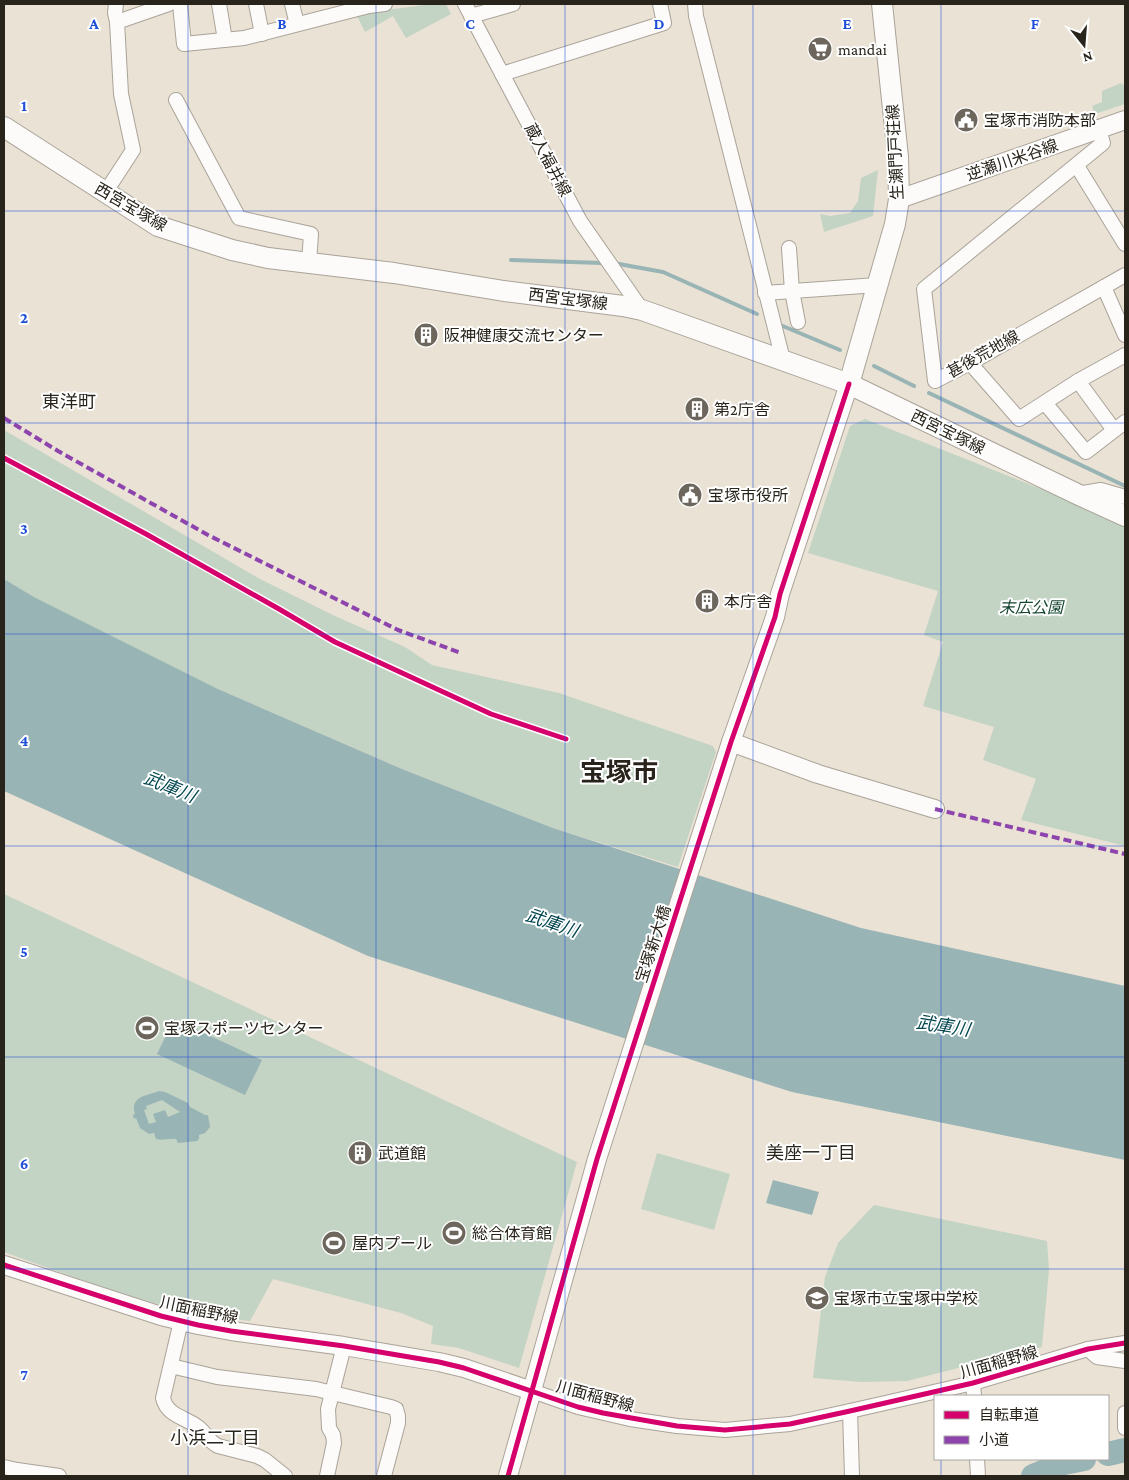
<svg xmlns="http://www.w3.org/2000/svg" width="1129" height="1480" font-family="'Crimson Pro','Noto Sans JP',serif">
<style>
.green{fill:#c3d4c4}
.water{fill:#99b4b5;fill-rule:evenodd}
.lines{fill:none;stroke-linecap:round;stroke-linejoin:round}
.stream{stroke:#99b4b5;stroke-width:4}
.river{stroke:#99b4b5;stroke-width:24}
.minor-casing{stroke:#aaa399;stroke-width:16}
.tertiary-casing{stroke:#aaa399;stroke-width:20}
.secondary-casing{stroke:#aaa399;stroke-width:22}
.minor{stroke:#fcfbf9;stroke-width:14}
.tertiary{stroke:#fcfbf9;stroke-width:18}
.secondary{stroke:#fcfbf9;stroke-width:20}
.quiet{stroke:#8e44ad;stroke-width:4;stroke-dasharray:8 4;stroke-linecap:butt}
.cycleway-casing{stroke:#fff;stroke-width:8}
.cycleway{stroke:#d6006c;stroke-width:5}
.grid{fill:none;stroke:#1d4ed8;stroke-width:1;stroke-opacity:0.55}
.labels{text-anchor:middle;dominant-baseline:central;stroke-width:4;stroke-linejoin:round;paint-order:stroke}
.poi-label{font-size:16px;fill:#29241b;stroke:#fff;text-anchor:start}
.street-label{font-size:16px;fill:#29241b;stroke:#fff}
.park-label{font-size:16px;font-style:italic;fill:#154532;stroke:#fff}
.neighbourhood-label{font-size:18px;fill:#29241b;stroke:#fff}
.water-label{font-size:18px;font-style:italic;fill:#02474f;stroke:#fff}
.town-label{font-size:26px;font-weight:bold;fill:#29241b;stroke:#fff}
.grid-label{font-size:16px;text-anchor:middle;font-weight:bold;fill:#1d4ed8;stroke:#fff;stroke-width:4;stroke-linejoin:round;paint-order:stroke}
</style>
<rect width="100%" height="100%" fill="#eae2d5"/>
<!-- green -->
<g class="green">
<polygon points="433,4 446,4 451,14 406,38 393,16 365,32 357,16 385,10"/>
<polygon points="1121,83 1125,86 1125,104 1095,114 1092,106 1102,102 1102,91"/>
<polygon points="878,170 873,216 824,232 820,214 830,216 850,213 858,201 861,178"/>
<polygon points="865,419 1054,494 1125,526 1125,846 1021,820 1036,779 983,760 994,727 923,706 943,642 924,635 938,591 808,553 850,426"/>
<polygon points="4,430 260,579 335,616 405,647 432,665 559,693 713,746 716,752 678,867 553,828 402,769 218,689 34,597 4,579"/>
<path d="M4,894L577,1162L519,1368L459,1348L431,1344L433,1326L401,1313L273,1279L250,1321C165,1314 83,1280 4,1252Z"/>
<polygon points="657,1153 730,1174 714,1230 641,1209"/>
<polygon points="874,1205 1047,1241 1049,1270 1042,1347 907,1381 861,1382 813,1378 825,1277 838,1243"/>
</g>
<!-- water -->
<g class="water">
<polygon points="4,579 34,597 218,689 402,769 553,828 861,928 1125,986 1125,1160 792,1092 368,956 4,791"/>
<polygon points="174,1019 262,1060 245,1095 157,1054"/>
<path d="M159,1091L165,1092L188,1103L190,1107L205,1115H208L210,1127L205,1133L199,1135V1139L197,1141L178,1143L176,1139C169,1138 163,1141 156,1139L154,1133L149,1134L140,1128L136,1118L134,1119L133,1115L135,1114C130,1096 146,1096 159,1091ZM162,1100L180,1112L168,1117L165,1110L153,1114L156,1122L149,1124L144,1110L147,1109L146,1106Z"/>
<polygon points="773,1180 819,1192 812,1215 766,1203"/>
</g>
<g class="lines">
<!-- stream -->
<g class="stream">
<polyline points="511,260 602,263"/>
<polyline points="619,264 663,272 757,314"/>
<polyline points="778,324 840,350"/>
<polyline points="874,366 914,386"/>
<polyline points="929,393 1125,486"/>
</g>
<!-- river -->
<g class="river">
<polyline points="1108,1454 1125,1450"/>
<polyline points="1033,1476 1064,1463 1084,1459"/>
</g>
<defs>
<g id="minor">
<polyline points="116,4 115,13 117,22"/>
<polyline points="180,4 184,44 244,38 369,6 385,4"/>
<polyline points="219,4 225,40"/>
<polyline points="256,4 262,34"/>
<polyline points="292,4 297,24"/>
<polyline points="465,4 580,221 642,310"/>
<polyline points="695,4 696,16 783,360"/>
<polyline points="471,16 513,4"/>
<polyline points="502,74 664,23 660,4"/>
<polyline points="176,100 239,218 311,234 309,263"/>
<polyline points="1099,130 1103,143 924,289 935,381 970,363 1125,275"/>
<polyline points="1077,166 1125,244"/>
<polyline points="105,193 133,150 121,94 117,22 169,4"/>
<polyline points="789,248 792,291 798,322"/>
<polyline points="1104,287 1125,335"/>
<polyline points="765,293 877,285"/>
<polyline points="970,363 1019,419 1078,381 1125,355"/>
<polyline points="1078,381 1114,430"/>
<polyline points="1045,403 1086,452 1125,422"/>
<polyline points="1077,494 1101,490 1125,497"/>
<path d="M181,1321L163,1398C167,1416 185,1417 198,1427C206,1433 208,1441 218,1446L257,1456L265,1460L285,1476"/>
<polyline points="1088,1349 1097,1357 1125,1361"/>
<polyline points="171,1366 217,1377 316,1389 391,1407 396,1409 398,1416 398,1423 384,1476"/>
<polyline points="973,1383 974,1396"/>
<polyline points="532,1391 578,1407 630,1419 677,1426 725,1430 790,1424 850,1411 973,1383 1088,1349 1125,1343"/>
<polyline points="850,1411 852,1476"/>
<polyline points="1125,1413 1125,1428"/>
<polyline points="977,1459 978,1476"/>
<polyline points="4,1467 17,1470 59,1476"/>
<polyline points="327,1476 334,1443 333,1435 329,1428 328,1409 344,1346"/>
</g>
<g id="tertiary">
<polyline points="899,199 1125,120"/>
<polyline points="731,742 818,774 935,809"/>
<polyline points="4,1265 161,1316 198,1325 231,1331 344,1346 439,1362 464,1368 532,1391"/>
<polyline points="508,1476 597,1159 731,742 775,617 780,594 849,384"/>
</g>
<g id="secondary">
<polyline points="4,127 158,226 232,250 268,258 394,273 504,291 623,306 642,310 849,384 1077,494 1125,516"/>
<polyline points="849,384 895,224 899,199 898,157 882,4"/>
</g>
</defs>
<!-- minor casing -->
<use href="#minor" class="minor-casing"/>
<!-- tertiary casing -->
<use href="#tertiary" class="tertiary-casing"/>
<!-- secondary casing -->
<use href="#secondary" class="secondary-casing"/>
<!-- minor -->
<use href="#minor" class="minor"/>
<!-- tertiary -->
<use href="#tertiary" class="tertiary"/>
<!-- secondary -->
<use href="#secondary" class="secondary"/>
<!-- quiet -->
<g class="quiet">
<polyline points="4,418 58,451 208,535 398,630 461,653"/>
<polyline points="935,809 1125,854"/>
</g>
<defs>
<g id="cycleway">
<polyline points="4,458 146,534 279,609 335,642 491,714 566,739"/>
<polyline points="4,1265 161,1316 198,1325 231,1331 344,1346 439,1362 464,1368 578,1407 603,1413 677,1426 725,1430 790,1424 850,1411 973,1383 1088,1349 1125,1343"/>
<polyline points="508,1476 597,1159 731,742 775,617 780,594 849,384"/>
</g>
</defs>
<!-- cycleway casing -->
<use href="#cycleway" class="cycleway-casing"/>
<!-- cycleway -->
<use href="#cycleway" class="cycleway"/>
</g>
<!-- grid -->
<path class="grid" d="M188,4V1476M376,4V1476M565,4V1476M753,4V1476M941,4V1396M4,211H1125M4,423H1125M4,634H1125M4,846H1125M4,1057H1125M4,1269H1125M941,1459V1476"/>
<!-- icons -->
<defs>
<symbol id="supermarket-disc" viewBox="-11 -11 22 22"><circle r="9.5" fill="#6d665c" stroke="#fff"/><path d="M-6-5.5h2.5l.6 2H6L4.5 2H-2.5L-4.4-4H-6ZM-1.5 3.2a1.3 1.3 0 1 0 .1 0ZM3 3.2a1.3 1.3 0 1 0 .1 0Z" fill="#fff"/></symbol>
<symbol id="civic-disc" viewBox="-11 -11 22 22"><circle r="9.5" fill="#6d665c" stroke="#fff"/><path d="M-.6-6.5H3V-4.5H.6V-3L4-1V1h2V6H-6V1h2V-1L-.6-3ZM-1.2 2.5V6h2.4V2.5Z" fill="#fff"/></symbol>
<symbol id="building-disc" viewBox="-11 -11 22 22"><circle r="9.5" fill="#6d665c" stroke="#fff"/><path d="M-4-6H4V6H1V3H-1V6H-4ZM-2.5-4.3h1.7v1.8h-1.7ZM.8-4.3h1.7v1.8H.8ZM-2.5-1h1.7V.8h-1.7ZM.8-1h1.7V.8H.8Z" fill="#fff"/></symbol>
<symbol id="stadium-disc" viewBox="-11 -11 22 22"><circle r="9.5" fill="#6d665c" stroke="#fff"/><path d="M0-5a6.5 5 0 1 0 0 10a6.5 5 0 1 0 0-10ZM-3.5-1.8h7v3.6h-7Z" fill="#fff"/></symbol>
<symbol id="school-disc" viewBox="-11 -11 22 22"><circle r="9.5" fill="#6d665c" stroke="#fff"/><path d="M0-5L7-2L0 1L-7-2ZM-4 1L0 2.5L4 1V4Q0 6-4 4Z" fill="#fff"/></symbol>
</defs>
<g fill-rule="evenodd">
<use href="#supermarket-disc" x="806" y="35" width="28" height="28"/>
<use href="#civic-disc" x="952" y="106" width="28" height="28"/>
<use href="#building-disc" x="412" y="321" width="28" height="28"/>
<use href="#building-disc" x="683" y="395" width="28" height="28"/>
<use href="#civic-disc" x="676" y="481" width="28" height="28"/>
<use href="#building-disc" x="693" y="587" width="28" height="28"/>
<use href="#stadium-disc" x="133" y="1014" width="28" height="28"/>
<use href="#building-disc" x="346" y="1139" width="28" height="28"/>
<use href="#stadium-disc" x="440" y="1219" width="28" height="28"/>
<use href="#stadium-disc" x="320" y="1229" width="28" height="28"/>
<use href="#school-disc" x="803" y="1284" width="28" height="28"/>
</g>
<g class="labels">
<!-- poi labels -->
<g class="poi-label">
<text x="838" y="49">mandai</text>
<text x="984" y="120">宝塚市消防本部</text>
<text x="444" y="335">阪神健康交流センター</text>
<text x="714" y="409">第2庁舎</text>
<text x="708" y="495">宝塚市役所</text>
<text x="724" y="601">本庁舎</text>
<text x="164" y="1028">宝塚スポーツセンター</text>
<text x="378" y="1153">武道館</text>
<text x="472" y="1233">総合体育館</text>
<text x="352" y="1243">屋内プール</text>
<text x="834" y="1298">宝塚市立宝塚中学校</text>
</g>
<!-- street labels -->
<g class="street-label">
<text transform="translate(895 152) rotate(-93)">生瀬門戸荘線</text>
<text transform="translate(548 160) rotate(62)">蔵人福井線</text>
<text transform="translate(1012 160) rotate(-19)">逆瀬川米谷線</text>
<text transform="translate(131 207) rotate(30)">西宮宝塚線</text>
<text transform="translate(568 299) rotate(7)">西宮宝塚線</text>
<text transform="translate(983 354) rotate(-29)">甚後荒地線</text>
<text transform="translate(948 432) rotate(26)">西宮宝塚線</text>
<text transform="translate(653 944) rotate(-72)">宝塚新大橋</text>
<text transform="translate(199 1310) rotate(12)">川面稲野線</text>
<text transform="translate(999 1362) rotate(-16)">川面稲野線</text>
<text transform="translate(595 1396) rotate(15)">川面稲野線</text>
</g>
<!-- park labels -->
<g class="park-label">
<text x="1031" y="607">末広公園</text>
</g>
<!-- neighbourhood labels -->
<g class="neighbourhood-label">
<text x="69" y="402">東洋町</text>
<text x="811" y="1153">美座一丁目</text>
<text x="215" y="1438">小浜二丁目</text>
</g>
<!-- water labels -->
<g class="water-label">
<text transform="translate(170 787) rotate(22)">武庫川</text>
<text transform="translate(552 923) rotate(19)">武庫川</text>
<text transform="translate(943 1026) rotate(9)">武庫川</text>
</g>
<!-- town labels -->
<g class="town-label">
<text x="619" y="772">宝塚市</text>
</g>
</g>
<g class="grid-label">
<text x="94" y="29">A</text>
<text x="282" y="29">B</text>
<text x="470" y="29">C</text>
<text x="659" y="29">D</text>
<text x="847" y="29">E</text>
<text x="1035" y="29">F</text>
<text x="24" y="111">1</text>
<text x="24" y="323">2</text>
<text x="24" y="534">3</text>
<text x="24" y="746">4</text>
<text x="24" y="957">5</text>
<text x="24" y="1169">6</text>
<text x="24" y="1380">7</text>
</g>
<!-- border -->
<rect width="1129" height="1480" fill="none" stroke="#29241b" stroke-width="10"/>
<!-- legend -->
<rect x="934" y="1395" width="175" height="65" fill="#ffffff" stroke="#a9a7a4"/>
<rect x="944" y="1411" width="25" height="8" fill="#d6006c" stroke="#a9a7a4"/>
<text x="979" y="1420" font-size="15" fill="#29241b">自転車道</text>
<rect x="944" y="1436" width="25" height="8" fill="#8e44ad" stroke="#a9a7a4"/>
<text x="979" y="1445" font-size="15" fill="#29241b">小道</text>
<!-- north arrow -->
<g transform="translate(1084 45) rotate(163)" stroke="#ffffff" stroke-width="4" paint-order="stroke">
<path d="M0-4L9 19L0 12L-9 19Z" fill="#29241b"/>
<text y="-8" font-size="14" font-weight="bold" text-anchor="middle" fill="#29241b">N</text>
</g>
</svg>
